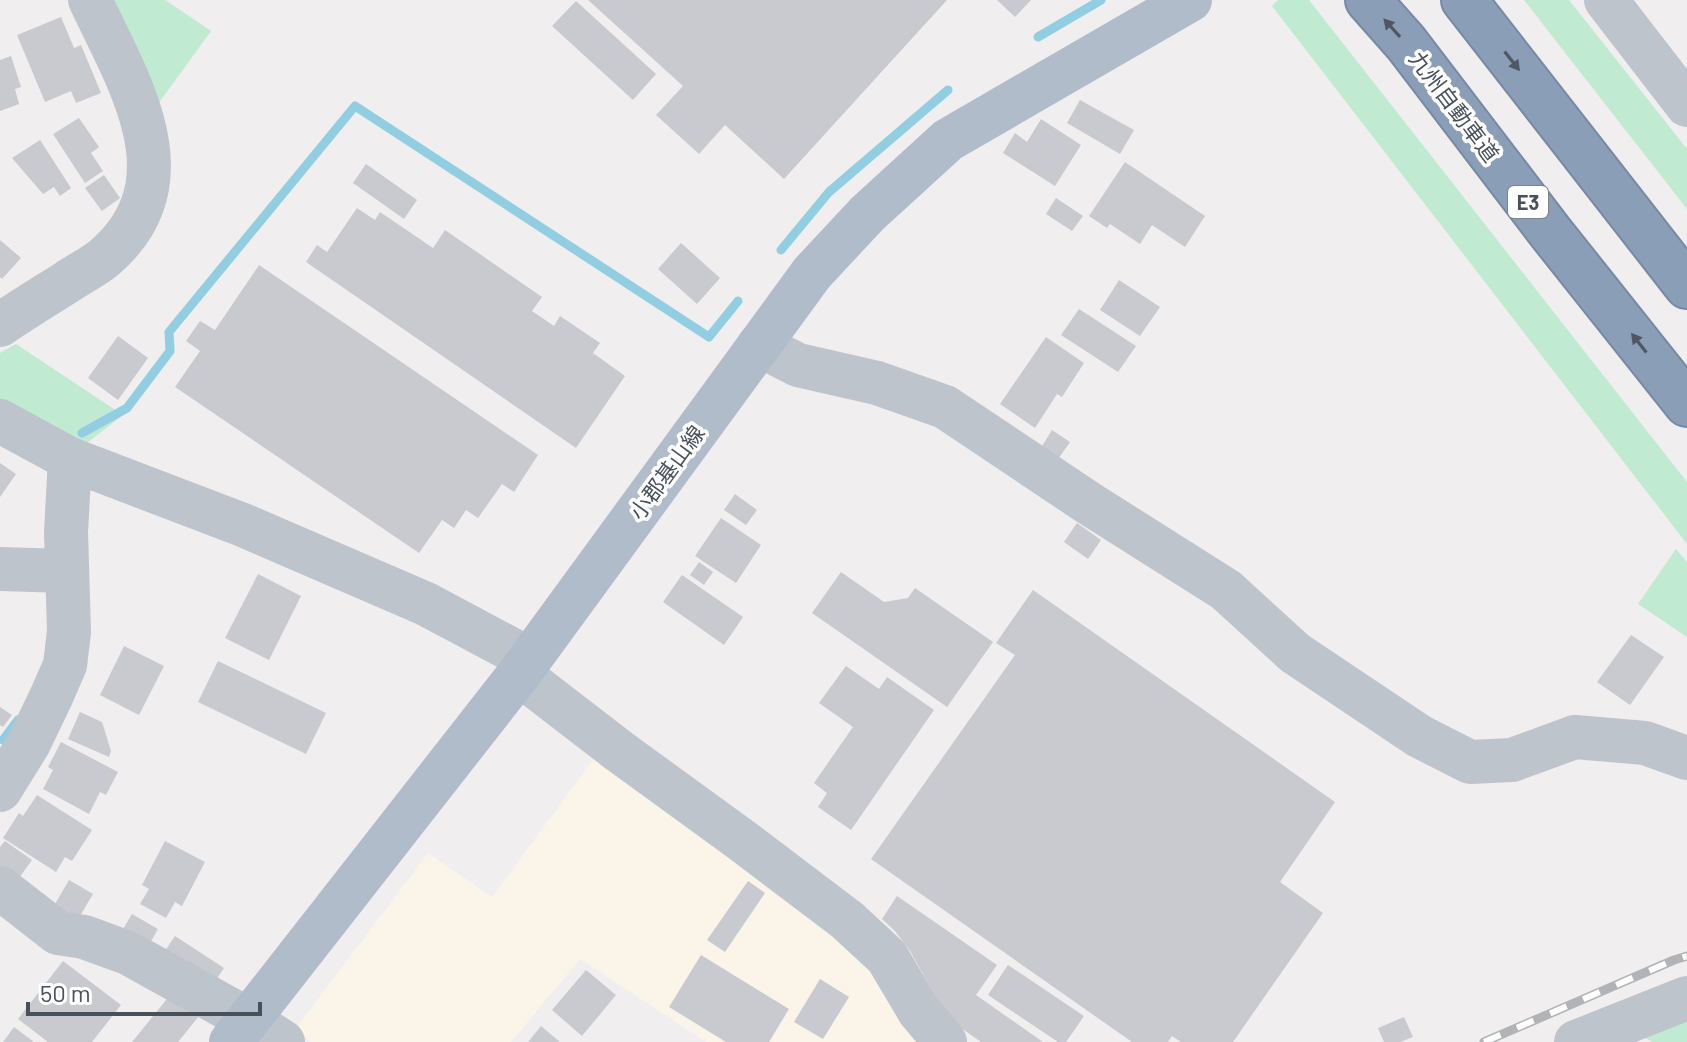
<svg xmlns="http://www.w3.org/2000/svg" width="1687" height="1042" font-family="Barlow,'Noto Sans JP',sans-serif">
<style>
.commercial{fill:#faf5e8}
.green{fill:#c0ead2}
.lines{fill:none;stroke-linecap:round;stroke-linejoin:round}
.stream{stroke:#92cee2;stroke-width:9}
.building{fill:#c9cad0}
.highway-casing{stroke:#768aa3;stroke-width:48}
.minor{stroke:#bec4cb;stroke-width:44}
.major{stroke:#b0bcca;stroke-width:44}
.highway{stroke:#8a9eb7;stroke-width:44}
.rail-casing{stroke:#b1b3b7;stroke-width:9}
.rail{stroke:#fff;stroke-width:6;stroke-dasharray:18;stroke-linecap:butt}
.oneway{fill:#4f5862}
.labels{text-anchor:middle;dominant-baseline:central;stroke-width:7;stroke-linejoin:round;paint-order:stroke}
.shield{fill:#fff;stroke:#7f848b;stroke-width:2}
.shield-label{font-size:20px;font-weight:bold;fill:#485059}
.street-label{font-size:22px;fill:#485059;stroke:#fff}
</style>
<rect width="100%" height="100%" fill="#f0eeee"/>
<!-- commercial -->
<polygon class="commercial" points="599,752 871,956 924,1042 706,1042 580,959 511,1042 310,1042 297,1027 428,853 492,897"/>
<!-- green -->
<g class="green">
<polygon points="114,0 165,0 211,31 158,104"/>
<polygon points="1278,0 1309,0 1687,482 1687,544 1272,6"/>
<polygon points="1524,0 1569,0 1687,149 1687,209"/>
<polygon points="16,344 123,415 87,443 0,405 0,353"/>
<polygon points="1676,549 1687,562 1687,637 1638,604"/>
<polygon points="1687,1020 1687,1042 1652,1042 1641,1035"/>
</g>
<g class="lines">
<!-- stream -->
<g class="stream">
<polyline points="1038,37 1101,0"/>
<polyline points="781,250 829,192 948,90"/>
<polyline points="82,433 127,408 170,351 169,332 355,106 709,337 738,301"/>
<polyline points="3,740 18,720"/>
</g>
</g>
<!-- building -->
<g class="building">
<polygon points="588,0 947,0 784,179 725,125 699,154 656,115 683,86"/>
<polygon points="997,0 1031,0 1015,17"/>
<polygon points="576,1 656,74 633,100 552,26"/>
<polygon points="61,17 74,48 81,45 101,93 76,103 71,91 45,102 17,35"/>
<polygon points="11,56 21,87 15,89 19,104 0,111 0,60"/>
<polygon points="1080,100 1134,130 1120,154 1067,123"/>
<polygon points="79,118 99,147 91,153 103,171 85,183 53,134"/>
<polygon points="1041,119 1081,145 1055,186 1003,153 1015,133 1027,142"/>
<polygon points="40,140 71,188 60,196 54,187 43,194 12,158"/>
<polygon points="1125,162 1205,216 1185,247 1152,225 1140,244 1110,224 1107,228 1089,216"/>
<polygon points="366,164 417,200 404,219 353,183"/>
<polygon points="104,175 120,198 102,211 85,188"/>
<polygon points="1056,198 1083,216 1072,231 1046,214"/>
<polygon points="357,208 375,220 380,212 433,248 445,230 542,297 532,311 554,326 560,316 600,343 593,353 625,376 576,448 306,262 317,245 327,252"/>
<polygon points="0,240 21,258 2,279 0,277"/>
<polygon points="681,243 720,278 697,304 658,269"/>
<polygon points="259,265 538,455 514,492 502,484 478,518 466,510 454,528 442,520 419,553 175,387 200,351 186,341 200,321 215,330"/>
<polygon points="1119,280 1160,307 1140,336 1100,310"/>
<polygon points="1079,309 1136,346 1118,372 1061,335"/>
<polygon points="118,336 148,358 118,400 88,378"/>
<polygon points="1046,337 1084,363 1062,397 1057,394 1035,428 1000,404"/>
<polygon points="1052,430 1070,442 1056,462 1039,451"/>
<polygon points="0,463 16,474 0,497"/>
<polygon points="735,494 757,510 746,525 724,510"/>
<polygon points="721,518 761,545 736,583 695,556"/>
<polygon points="1077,523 1101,540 1088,559 1064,542"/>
<polygon points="699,562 713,572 704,585 690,575"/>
<polygon points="841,572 884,602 908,598 915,588 993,642 947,707 812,613"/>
<polygon points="258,574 301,596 269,660 225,638"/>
<polygon points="682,575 743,617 724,645 663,602"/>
<polygon points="1033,590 1335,802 1280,882 1323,913 1233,1042 1181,1042 1172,1036 1168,1042 1132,1042 871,859 1015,655 996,643"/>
<polygon points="1631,635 1664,657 1630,705 1597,682"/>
<polygon points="124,646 164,666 139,715 100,695"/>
<polygon points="218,661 326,713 306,754 198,702"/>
<polygon points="846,666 879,689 887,677 934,710 851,830 818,807 827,793 814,783 853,727 819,703"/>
<polygon points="0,707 12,715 3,727 0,725"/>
<polygon points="80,712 102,722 111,751 109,757 68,739"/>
<polygon points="61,742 118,772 106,795 100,792 89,814 43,789 53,770 48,767"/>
<polygon points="37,795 92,830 72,861 65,857 56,872 3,838 19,813 23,816"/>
<polygon points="5,841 32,860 14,885 0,874 0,847"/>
<polygon points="165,841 205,862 182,906 175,902 166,918 140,904 149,889 142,885"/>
<polygon points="69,880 93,894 74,926 51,911"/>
<polygon points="748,881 765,893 725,952 707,940"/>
<polygon points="897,896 997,965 976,995 1043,1042 981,1042 954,1023 940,1004 910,951 895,931 882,919"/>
<polygon points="132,914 158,929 149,945 123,929"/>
<polygon points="175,936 224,968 212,986 163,954"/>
<polygon points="701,955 789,1009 769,1042 726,1042 669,1007"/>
<polygon points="63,961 121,1005 92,1042 48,1042 18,1019"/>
<polygon points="1008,965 1084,1016 1066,1042 1058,1042 988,995"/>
<polygon points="586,970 616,995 582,1036 552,1010"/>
<polygon points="820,979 849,997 823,1039 794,1022"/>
<polygon points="171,994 199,1016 178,1042 132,1042"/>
<polygon points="1404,1017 1413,1037 1400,1042 1384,1042 1378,1028"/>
<polygon points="541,1026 560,1042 528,1042"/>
<polygon points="14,1027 34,1042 3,1042"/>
</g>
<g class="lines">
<defs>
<g id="highway">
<polyline points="1368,0 1406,43 1551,233 1687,404"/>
<polyline points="1464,0 1687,286"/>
</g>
</defs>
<!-- highway casing -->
<use href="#highway" class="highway-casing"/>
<!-- minor -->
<g class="minor">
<polyline points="1606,0 1687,105"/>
<path d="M0,325C22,310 45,296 67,282C79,274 93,267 104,258C193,182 129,83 90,0"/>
<polyline points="759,345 798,365 877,383 945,407 1090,504 1226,590 1295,653 1419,736 1470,762 1512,760 1575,737 1645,743 1687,758"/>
<polyline points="0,421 70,459 243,525 426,604 529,659"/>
<polyline points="0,569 66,571"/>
<polyline points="519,674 619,751 740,839 847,920 887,957 919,1011 945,1042"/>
<polyline points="0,790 29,743 51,697 65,665 69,632 66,532 70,459"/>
<polyline points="0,888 58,933 84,937 128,953 249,1020 283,1042"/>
<polyline points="1576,1042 1687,998"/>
</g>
<!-- major -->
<polyline class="major" points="231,1042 519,674 812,273 867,214 948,140 1190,0"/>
<!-- highway -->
<use href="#highway" class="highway"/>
<defs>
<polyline id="rail" points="1484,1042 1674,960 1687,956"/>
</defs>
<!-- rail casing -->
<use href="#rail" class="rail-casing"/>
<!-- rail -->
<use href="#rail" class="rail"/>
</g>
<!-- one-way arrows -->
<defs><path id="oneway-solid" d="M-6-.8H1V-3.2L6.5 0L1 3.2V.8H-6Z" transform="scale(2)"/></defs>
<g class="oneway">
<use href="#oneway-solid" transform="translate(1392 28) rotate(-132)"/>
<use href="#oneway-solid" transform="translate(1512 61) rotate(52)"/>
<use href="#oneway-solid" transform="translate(1639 343) rotate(-128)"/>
</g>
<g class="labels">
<!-- shield labels -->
<rect class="shield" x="1508" y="186" width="40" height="32" rx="6"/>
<g class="shield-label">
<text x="1528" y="202">E3</text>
</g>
<!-- street labels -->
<g class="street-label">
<text transform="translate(1455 106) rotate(53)">九州自動車道</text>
<text transform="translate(666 472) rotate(-54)">小郡基山線</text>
</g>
</g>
<!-- scale -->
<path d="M28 1002v12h232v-12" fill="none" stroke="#485059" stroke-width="4"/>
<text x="40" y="1002" font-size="24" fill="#485059" stroke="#ffffff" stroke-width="6" paint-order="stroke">50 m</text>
</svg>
